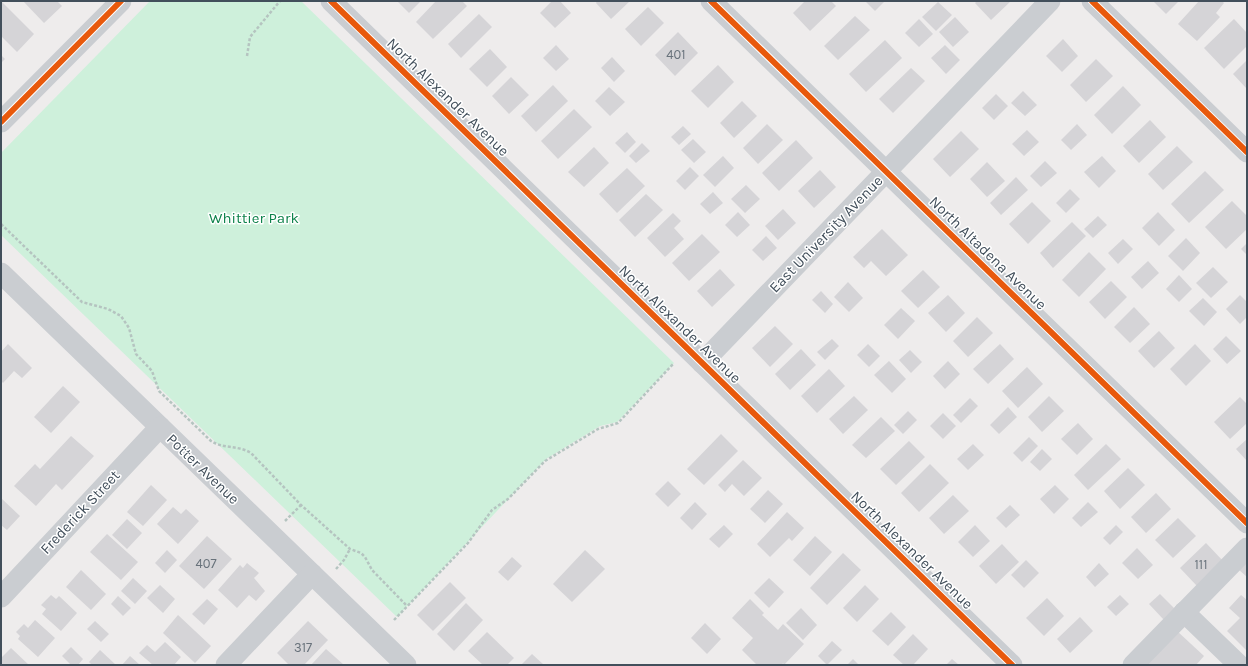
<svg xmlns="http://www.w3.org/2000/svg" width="1248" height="666" font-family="Karla,sans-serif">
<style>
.green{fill:#cef0db}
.building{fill:#d5d4d7}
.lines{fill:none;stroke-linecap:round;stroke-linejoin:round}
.path{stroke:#b5c4c0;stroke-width:2.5;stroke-dasharray:3 2;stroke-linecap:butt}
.minor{stroke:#cacdd1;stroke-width:21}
.cycleway-casing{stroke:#fff;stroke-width:8}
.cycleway{stroke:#e8590c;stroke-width:6}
.labels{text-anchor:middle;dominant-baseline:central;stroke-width:3;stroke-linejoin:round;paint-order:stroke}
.number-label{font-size:13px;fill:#68727b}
.street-label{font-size:15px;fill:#424f5b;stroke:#fff}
.park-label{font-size:15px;fill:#0d824a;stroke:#fff}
</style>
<rect width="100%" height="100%" fill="#eeecec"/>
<!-- green -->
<polygon class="green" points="150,1 301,1 674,363 617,422 600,426 546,459 397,617 1,235 1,153"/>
<!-- building -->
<g class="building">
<polygon points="1,1 34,34 17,52 1,36"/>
<polygon points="23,1 57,1 62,6 44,23"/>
<polygon points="397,1 421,1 409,13"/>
<polygon points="436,1 462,1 467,6 433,39 416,22"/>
<polygon points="552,1 560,1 571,13 555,28 540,13"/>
<polygon points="597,1 630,1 611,19 596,3"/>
<polygon points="805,1 831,1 836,6 810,31 793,13"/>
<polygon points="865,1 885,1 875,11"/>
<polygon points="977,1 1011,1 991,20 975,3"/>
<polygon points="1153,1 1179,1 1166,14"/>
<polygon points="1199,1 1222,1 1224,3 1216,13 1220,17 1197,41 1178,24"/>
<polygon points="938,2 952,15 936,31 922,17"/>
<polygon points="648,7 664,23 641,46 625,29"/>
<polygon points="479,14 492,27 461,58 448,44"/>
<polygon points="855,16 870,30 838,60 824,46"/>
<polygon points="955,17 969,32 953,47 939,32"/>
<polygon points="919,19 933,34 919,47 905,33"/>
<polygon points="1234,19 1247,33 1247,46 1224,69 1204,48"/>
<polygon points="678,32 698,53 675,76 655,55"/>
<polygon points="1063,39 1078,56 1062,72 1046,56"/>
<polygon points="885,40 902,58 866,92 849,74"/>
<polygon points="556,45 569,59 556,71 543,58"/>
<polygon points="945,45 960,60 946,74 931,58"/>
<polygon points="490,49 507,67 487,87 469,69"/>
<polygon points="1,55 5,59 1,63"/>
<polygon points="612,57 625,71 614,82 601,68"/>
<polygon points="1096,59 1113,76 1086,102 1070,85"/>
<polygon points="1247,60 1247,89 1233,74"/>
<polygon points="718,65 734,82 708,108 691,91"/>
<polygon points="911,68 925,81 893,113 879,99"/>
<polygon points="511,77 529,95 509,114 492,96"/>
<polygon points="553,85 568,101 536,132 521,116"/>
<polygon points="1123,86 1141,105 1112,134 1094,115"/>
<polygon points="609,87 625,102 610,116 595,101"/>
<polygon points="1023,91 1037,105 1025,116 1011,103"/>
<polygon points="996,94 1008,106 994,120 982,108"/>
<polygon points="742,101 757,116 734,138 720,123"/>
<polygon points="574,109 592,127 558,159 541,141"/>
<polygon points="1150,120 1166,137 1139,163 1123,146"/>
<polygon points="767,124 783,140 758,164 743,148"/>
<polygon points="1077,124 1087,135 1071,150 1061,140"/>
<polygon points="683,126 691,134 679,145 671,137"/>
<polygon points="1027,130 1039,142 1024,156 1012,144"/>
<polygon points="961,131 979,149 950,177 933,159"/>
<polygon points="627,132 636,142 625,153 615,143"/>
<polygon points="693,139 706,152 694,163 681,150"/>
<polygon points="796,140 813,158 779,191 762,173"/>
<polygon points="642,143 650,151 636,163 629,156"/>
<polygon points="1177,146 1193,162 1163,190 1148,174"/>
<polygon points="594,147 609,163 584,187 568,172"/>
<polygon points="723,156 734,168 715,187 703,175"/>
<polygon points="1102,156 1116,171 1099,188 1084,172"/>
<polygon points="1045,161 1057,173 1041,187 1030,176"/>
<polygon points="987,162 1005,181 987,197 970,179"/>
<polygon points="690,167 699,176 685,190 676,181"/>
<polygon points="627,168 645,186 617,213 599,194"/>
<polygon points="820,170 836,187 814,208 798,191"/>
<polygon points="1205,171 1224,190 1189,223 1171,204"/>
<polygon points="1016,177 1028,190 1001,215 990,203"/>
<polygon points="746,185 760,199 745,213 731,199"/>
<polygon points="1070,189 1080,199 1066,213 1056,203"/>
<polygon points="713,192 723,203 710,214 700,204"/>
<polygon points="646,194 663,210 635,237 619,220"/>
<polygon points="1232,201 1247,216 1247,229 1226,249 1205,227"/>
<polygon points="1032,202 1051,221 1028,244 1009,224"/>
<polygon points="783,209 796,223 778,240 765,226"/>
<polygon points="738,212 750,225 737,237 725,225"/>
<polygon points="1158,212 1175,230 1159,246 1142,228"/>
<polygon points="673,213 681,221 674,228 684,239 665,257 647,238"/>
<polygon points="1098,216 1107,225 1093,238 1084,229"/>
<polygon points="1072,222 1086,236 1053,268 1040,253"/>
<polygon points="882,229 908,255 886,276 871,261 864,268 853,257"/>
<polygon points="702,234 720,252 689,281 672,263"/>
<polygon points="766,236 777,248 763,261 752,250"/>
<polygon points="1186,238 1200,253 1183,271 1168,256"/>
<polygon points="1123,239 1133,249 1118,264 1108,253"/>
<polygon points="1247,243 1247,255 1241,249"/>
<polygon points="1089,252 1106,269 1079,297 1062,280"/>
<polygon points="1148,261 1159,273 1142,289 1131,277"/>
<polygon points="1213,267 1228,282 1211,298 1196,283"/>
<polygon points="720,269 735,285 712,307 697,291"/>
<polygon points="923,270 940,287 918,308 901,291"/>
<polygon points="1179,275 1192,289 1179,302 1166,289"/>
<polygon points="1111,281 1127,297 1105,319 1089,302"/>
<polygon points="848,282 863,298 849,312 834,297"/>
<polygon points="821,291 833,304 825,313 812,300"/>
<polygon points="948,295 965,313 946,332 928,313"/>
<polygon points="1240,295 1247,302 1247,317 1240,324 1226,309"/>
<polygon points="1203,298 1217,312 1204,326 1189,311"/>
<polygon points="1134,307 1150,324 1130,343 1114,327"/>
<polygon points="901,308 915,321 898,339 884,325"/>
<polygon points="977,317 993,333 968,357 953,341"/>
<polygon points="775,326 793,344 770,367 752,348"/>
<polygon points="1159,331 1175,348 1154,368 1138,351"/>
<polygon points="1226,336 1241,351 1227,364 1213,349"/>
<polygon points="832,339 839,346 825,360 817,352"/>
<polygon points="8,344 32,368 22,378 14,371 3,383 1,381 1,352"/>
<polygon points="868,344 880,356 869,367 857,355"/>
<polygon points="1000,344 1014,359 988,384 973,369"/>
<polygon points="1195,344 1211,361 1186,386 1170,369"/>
<polygon points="801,349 816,365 790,390 775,374"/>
<polygon points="910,350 922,362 911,373 899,360"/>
<polygon points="889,361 906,379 892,393 874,375"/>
<polygon points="948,361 960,374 945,389 933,376"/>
<polygon points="1027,367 1043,384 1018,408 1002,391"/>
<polygon points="829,369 845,386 817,413 801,396"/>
<polygon points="63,386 80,402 51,433 34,417"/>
<polygon points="854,396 868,410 843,434 829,419"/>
<polygon points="1049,396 1064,411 1042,432 1028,417"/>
<polygon points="1240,397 1247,404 1247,423 1230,439 1214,422"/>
<polygon points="970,398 978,406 961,423 953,415"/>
<polygon points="1008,407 1017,417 999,434 990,425"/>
<polygon points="908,411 917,420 903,434 894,425"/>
<polygon points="943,413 956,426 943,439 930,426"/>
<polygon points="881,417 895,431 866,458 852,445"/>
<polygon points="1078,423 1093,439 1077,455 1061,439"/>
<polygon points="721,434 738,451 704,485 687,469"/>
<polygon points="71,436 94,456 62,490 56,484 36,506 14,486 35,464 40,469"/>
<polygon points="1029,437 1038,446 1022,462 1013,453"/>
<polygon points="1247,439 1247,461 1236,449"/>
<polygon points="909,441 925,457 896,485 880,469"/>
<polygon points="973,444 984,455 968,470 957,459"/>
<polygon points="1106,444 1121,459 1088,490 1074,475"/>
<polygon points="1042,449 1052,459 1040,471 1030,462"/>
<polygon points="743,460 762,478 744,496 732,484 725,492 718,485"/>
<polygon points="930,464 949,483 919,512 901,493"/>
<polygon points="1128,468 1145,485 1120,509 1104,491"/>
<polygon points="668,481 681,494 668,507 655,494"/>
<polygon points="151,485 167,500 143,526 127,512"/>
<polygon points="1055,485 1069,499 1054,514 1040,499"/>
<polygon points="768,490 783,504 765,523 750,509"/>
<polygon points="1156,493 1171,509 1146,533 1131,517"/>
<polygon points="953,495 969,511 944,534 929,518"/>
<polygon points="1,498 20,516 7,530 1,525"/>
<polygon points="695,502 707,514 692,530 680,518"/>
<polygon points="1088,502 1098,512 1081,527 1072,518"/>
<polygon points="1010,505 1020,515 1006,528 996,518"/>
<polygon points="173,507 181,514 186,509 199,521 178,544 157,524"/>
<polygon points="787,512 804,528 792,541 789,538 770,557 757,544"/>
<polygon points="1178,518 1196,536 1173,558 1155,540"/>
<polygon points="127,519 142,533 127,549 112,535"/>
<polygon points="724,525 733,534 719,548 709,539"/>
<polygon points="975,525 990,541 973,557 958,542"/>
<polygon points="1116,525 1123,532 1110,545 1103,538"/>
<polygon points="107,534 138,562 121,580 90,552"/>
<polygon points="207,536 232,559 204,589 179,566"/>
<polygon points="815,536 832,552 810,576 793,560"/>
<polygon points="1206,543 1223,561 1197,586 1180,568"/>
<polygon points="1002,544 1019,562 996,584 979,566"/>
<polygon points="1137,548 1153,565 1138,579 1122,563"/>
<polygon points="167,550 177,560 165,573 155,563"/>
<polygon points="585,550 605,569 572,602 553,584"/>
<polygon points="843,553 861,570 827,605 810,588"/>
<polygon points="512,557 522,566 508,581 498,572"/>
<polygon points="1026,560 1039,573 1024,588 1011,575"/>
<polygon points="1247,560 1247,577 1238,569"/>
<polygon points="247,563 259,573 254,578 265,591 256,601 249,595 237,608 218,590 240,565 243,568"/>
<polygon points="1099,563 1109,574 1095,587 1086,577"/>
<polygon points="81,570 106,594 91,610 66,587"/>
<polygon points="133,578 147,591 135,604 121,591"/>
<polygon points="769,578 784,592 769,608 754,593"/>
<polygon points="450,582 466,598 433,631 417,615"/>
<polygon points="160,585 175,599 163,613 147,598"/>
<polygon points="865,585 879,599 857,622 843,608"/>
<polygon points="1160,594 1175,609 1164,620 1149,604"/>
<polygon points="51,595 56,599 59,596 77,613 61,631 42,614 46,609 41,605"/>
<polygon points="1120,595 1129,604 1116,616 1107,607"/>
<polygon points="1241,595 1247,600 1247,651 1227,631 1240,618 1229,608"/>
<polygon points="118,596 131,608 123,616 111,604"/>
<polygon points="1047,598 1064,616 1044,636 1026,618"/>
<polygon points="207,599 218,609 204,625 192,614"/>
<polygon points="750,599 764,613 762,615 778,630 783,624 804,644 784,665 783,663 782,665 757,665 742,650 753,638 732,618"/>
<polygon points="466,603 483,620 454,651 437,634"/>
<polygon points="801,608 817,625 803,640 786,623"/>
<polygon points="891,612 906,627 888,646 872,631"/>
<polygon points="178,615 211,646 195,663 163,633"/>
<polygon points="1080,617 1093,631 1070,653 1057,639"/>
<polygon points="35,620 55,638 38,657 18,639 20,636 16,632 24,624 28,628"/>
<polygon points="95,621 109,634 101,642 87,629"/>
<polygon points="308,621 328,640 304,665 289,665 277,653"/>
<polygon points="705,623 721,639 707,654 691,638"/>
<polygon points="1177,631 1204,656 1196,665 1144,665"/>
<polygon points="487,632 514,658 507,665 483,665 468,651"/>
<polygon points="913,634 928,649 913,665 904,665 893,655"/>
<polygon points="832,641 842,650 827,665 818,656"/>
<polygon points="165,642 181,657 174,665 153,665 139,653 147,645 155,652"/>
<polygon points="71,647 83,659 78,665 71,665 62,656"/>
<polygon points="11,648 29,665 1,665 1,658"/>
<polygon points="326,649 344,665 311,665"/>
<polygon points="100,650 116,665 92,665 89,662"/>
<polygon points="532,654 544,665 521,665"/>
<polygon points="130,656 140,665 122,665"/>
<polygon points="853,659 859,665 847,665"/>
<polygon points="952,659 959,665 946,665"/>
</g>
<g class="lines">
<!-- path -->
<g class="path">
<polyline points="247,56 250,37 280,1"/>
<path d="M1,224L82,302L108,309L121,316L129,328L136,354L152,371L159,391L211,441C223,449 238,445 251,453L301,505L350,549L361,553L365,557L372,570L407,606"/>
<polyline points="285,521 301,505"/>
<polyline points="336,569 344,560 350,549"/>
<polyline points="394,620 468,543 492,510 508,499 545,461 598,429 618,423 674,363"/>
</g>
<!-- minor -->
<g class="minor">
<polyline points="331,1 1012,665"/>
<polyline points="711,1 1247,523"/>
<polyline points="1092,1 1247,152"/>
<polyline points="1,122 121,1"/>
<polyline points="1,273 406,665"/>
<polyline points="702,363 1050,1"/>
<polyline points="1,597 160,427"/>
<polyline points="1184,612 1239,665"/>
<polyline points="226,665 312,574"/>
<polyline points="1133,665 1247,548"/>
</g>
<defs>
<g id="cycleway">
<polyline points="331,1 1012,665"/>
<polyline points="711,1 1247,523"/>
<polyline points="1092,1 1247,152"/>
<polyline points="1,122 121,1"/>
</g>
</defs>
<!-- cycleway casing -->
<use href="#cycleway" class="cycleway-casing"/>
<!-- cycleway -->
<use href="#cycleway" class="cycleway"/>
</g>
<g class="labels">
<!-- number labels -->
<g class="number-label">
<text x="676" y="54">401</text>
<text x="206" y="563">407</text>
<text x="1201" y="564">111</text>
<text x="303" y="647">317</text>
</g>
<!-- street labels -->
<g class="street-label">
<text transform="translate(448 97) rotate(44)">North Alexander Avenue</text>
<text transform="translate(826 234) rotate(-46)">East University Avenue</text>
<text transform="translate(988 253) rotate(44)">North Altadena Avenue</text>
<text transform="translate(680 324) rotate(44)">North Alexander Avenue</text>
<text transform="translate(203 469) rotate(44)">Potter Avenue</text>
<text transform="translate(80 512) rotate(-47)">Frederick Street</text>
<text transform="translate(912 550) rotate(44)">North Alexander Avenue</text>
</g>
<!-- park labels -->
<g class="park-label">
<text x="254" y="218">Whittier Park</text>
</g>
</g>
<!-- border -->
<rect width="1248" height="666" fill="none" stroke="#424f5b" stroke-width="4"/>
</svg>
